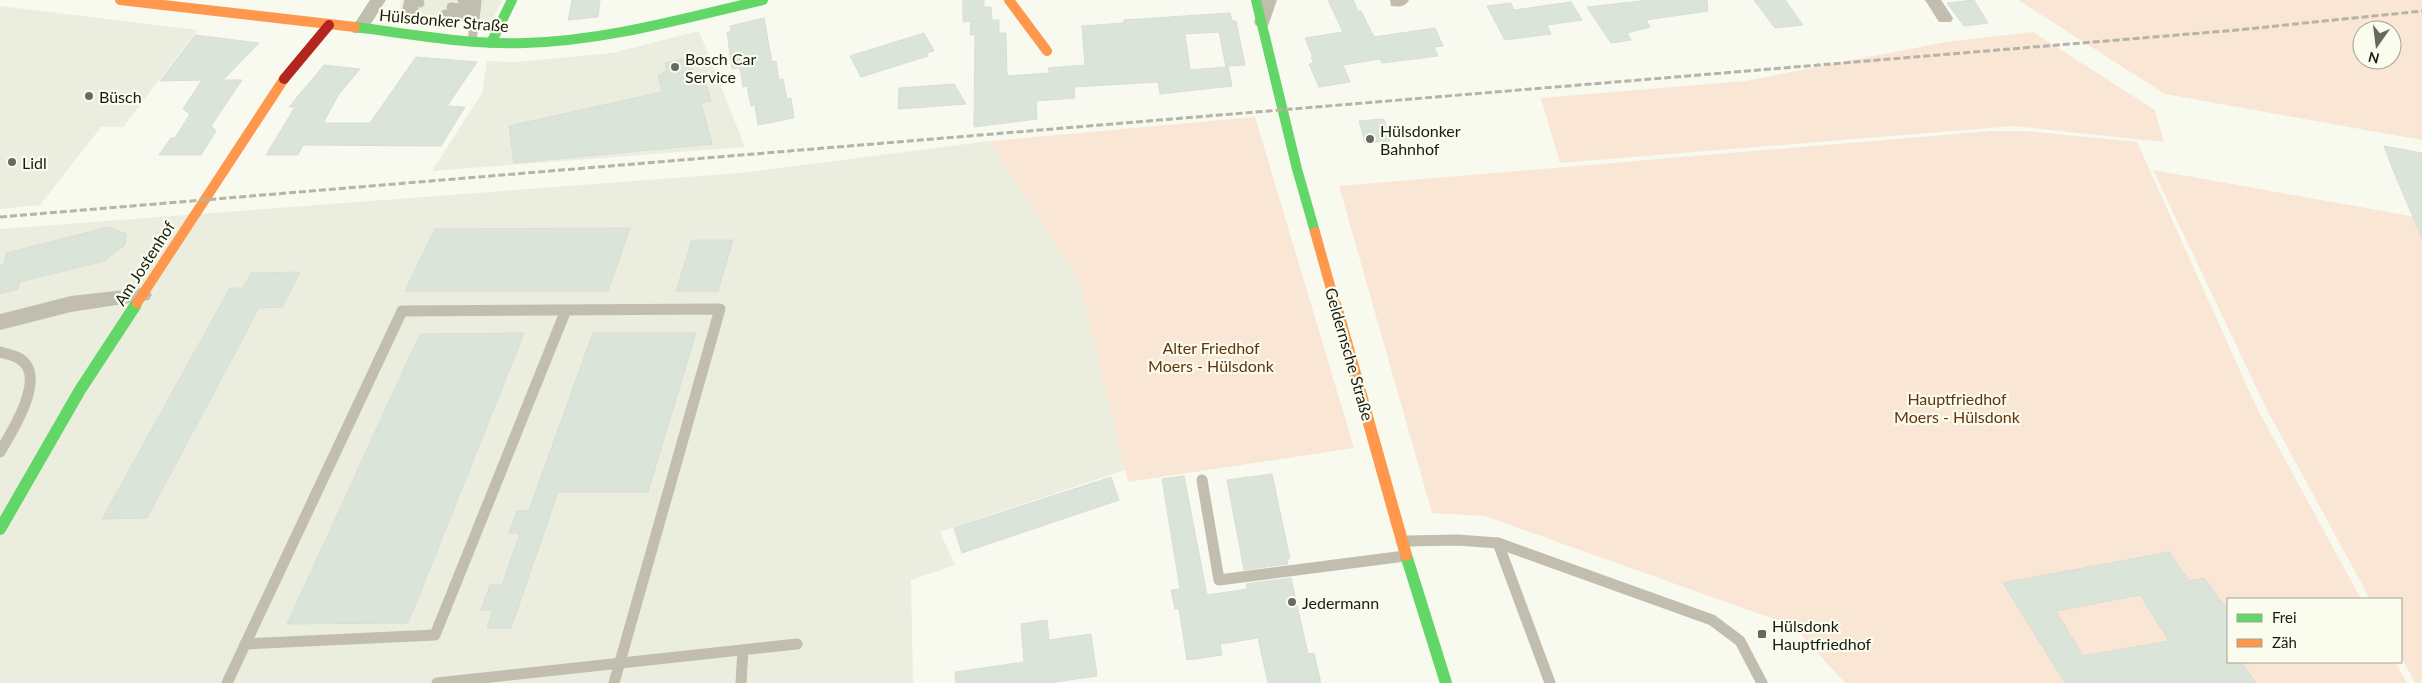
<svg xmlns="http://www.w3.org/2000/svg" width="2422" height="683" font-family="Lato,sans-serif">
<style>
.built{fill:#ebeede}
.green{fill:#f9e6d4;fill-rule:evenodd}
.building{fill:#dbe4d8;stroke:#daddd6;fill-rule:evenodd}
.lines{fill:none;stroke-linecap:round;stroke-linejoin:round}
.lane-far1{stroke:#c2beaf;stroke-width:9}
.lane{stroke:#c2beaf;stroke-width:11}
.street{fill:#c2beaf;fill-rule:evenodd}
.fast-far1{stroke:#63d668;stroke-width:10}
.fast{stroke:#63d668;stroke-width:12}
.slow-far1{stroke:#ff974d;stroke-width:10}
.slow{stroke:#ff974d;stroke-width:12}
.jam{stroke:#b3261e;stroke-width:10}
.rail{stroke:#b6b3a8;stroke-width:3;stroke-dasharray:7 3;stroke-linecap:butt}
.poi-dot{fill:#686962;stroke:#fafded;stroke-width:2}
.labels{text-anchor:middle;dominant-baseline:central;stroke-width:4.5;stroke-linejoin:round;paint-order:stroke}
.street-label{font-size:16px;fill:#1a1b15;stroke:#fafded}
.poi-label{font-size:16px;fill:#1a1b15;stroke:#fafded;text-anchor:start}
.park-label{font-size:16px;fill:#62340d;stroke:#fafded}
</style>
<rect width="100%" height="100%" fill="#f8faf0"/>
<!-- built -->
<g class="built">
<polygon points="402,0 502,0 490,25 398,16"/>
<polygon points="0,6 197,30 123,127 101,127 40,205 0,209"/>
<polygon points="699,31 745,147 432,171 482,93 487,61 516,62 612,53"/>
<polygon points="990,141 1079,281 1125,470 940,532 955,565 911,580 913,683 0,683 0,229 740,173"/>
</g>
<!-- green -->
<g class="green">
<path d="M2018,0H2422V140L2165,94ZM2362,30H2392V60H2362Z"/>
<polygon points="2033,32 2155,110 2164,142 2014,126 1560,163 1541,98 1745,81 1946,42"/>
<polygon points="1255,117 1354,448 1128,482 1079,281 990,141"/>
<polygon points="1991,131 2026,131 2137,142 2256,406 2361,599 2228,599 2228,662 2395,662 2407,683 1845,683 1793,626 1485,516 1432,513 1339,186"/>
<polygon points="2153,170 2422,218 2422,683 2415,683 2401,656 2401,599 2370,599 2266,408"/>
</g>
<!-- building -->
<g class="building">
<polygon points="572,0 600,0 598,17 568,20"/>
<path d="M963,0H984V7H991L992,20H999V33H1006L1007,76L1050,73L1048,68L1085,65L1082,26L1124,23V20L1230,13L1232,21H1236L1245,65L1228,66L1232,86L1160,94L1158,82L1074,87L1075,98L1036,101L1037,119L974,127L975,35H970L971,21L963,22ZM1219,32L1226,67L1190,70L1185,34Z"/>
<polygon points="1328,0 1353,0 1358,11 1361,11 1374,37 1435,28 1443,46 1434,47 1438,56 1382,63 1380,59 1343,65 1350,82 1319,87 1309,64 1314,63 1311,57 1313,57 1305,38 1343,32"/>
<polygon points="1650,0 1707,0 1708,11 1646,20 1650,27 1627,33 1631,40 1611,43 1587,7"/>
<polygon points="1754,0 1785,0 1803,25 1775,28"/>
<polygon points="1974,0 1988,23 1964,26 1947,3"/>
<polygon points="1571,2 1582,20 1547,25 1551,34 1505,40 1487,6 1511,3 1514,10"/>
<polygon points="764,18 772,62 776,61 779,80 783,79 787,99 791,98 794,118 758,125 755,105 751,106 747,86 743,87 740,68 732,69 727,32 731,32 730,26"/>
<polygon points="924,33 934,51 926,53 928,56 861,77 850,56"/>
<polygon points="195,35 259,43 223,80 242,80 211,126 216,131 201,155 159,155 171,138 175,138 190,114 183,109 202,80 160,81"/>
<polygon points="416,57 477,62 447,106 465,107 441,146 303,145 298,155 266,155 295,107 289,107 324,65 360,69 339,94 323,123 370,123"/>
<polygon points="689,57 696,83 705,81 711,101 701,103 712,144 514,163 509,126 662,92 658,76 667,70 665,63"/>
<polygon points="954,84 966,104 898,109 899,88"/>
<polygon points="1384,119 1390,141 1365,143 1359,121"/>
<polygon points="2384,146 2422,153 2422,238 2393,170"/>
<polygon points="109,227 126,234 125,245 104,261 19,282 18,289 0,294 0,265 4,264 6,253"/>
<polygon points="630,228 608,291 405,291 435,229"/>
<polygon points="692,240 733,240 718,291 676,291"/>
<polygon points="300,272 282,307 259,308 147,518 102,519 230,288 243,288 251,273"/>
<polygon points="524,333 408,623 287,624 420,334"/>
<polygon points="593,333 696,333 648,492 558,492 511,628 487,628 493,610 481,610 490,585 502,585 520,533 509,533 517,511 529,510"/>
<polygon points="1272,474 1290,559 1287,559 1288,564 1244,570 1227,480"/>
<polygon points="1184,476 1207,595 1247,589 1246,584 1291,578 1308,654 1314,653 1321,683 1268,683 1258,638 1220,644 1222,655 1187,660 1179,609 1175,609 1171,590 1180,589 1162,479"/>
<polygon points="1111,477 1119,500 962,553 954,528"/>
<path d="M2169,552L2189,581L2204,578L2228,610V662H2241L2256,683H2065L2003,583ZM2140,595L2169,641L2083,656L2056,611Z"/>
<polygon points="1047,620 1049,640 1091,634 1097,676 1049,683 956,683 955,672 1024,662 1021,624"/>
</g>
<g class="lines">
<!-- lane-far1 -->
<g class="lane-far1">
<polyline points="409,0 407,9 414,10"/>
<polyline points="462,0 477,2 472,41"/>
<polyline points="409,1 420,3"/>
<polyline points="451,7 476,10"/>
<polyline points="445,14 475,18"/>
</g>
<!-- lane -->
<g class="lane">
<path d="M0,352C10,355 21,356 27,366C40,388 11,433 0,452"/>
<polyline points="1202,480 1219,580 1405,556"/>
<polyline points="1406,541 1457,540 1498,543 1712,620 1740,641 1762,683"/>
<polyline points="1498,543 1550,683"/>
<polyline points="245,644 435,635 566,310"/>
<polyline points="227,683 402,311 720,309 614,683"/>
<polyline points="437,683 797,644"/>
<polyline points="741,683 743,650"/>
</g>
<!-- street -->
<g class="street">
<polygon points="370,0 386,0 365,33 353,33 351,29"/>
<polygon points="1261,0 1277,0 1268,26 1256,26 1254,22"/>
<path d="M1390,0H1409C1405,7 1399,7 1391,6Z"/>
<polygon points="1925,0 1941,0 1953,18 1951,22 1939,22"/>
<polygon points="142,288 149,290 152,295 149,300 71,312 0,330 0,314 71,296"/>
</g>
<!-- fast-far1 -->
<g class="fast-far1">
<polyline points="1256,0 1297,169 1315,232"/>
<path d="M355,27C411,34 468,45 525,43C605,41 685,18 763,0"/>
<polyline points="491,43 512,0"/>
<polyline points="134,307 137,303"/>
</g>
<!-- fast -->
<g class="fast">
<polyline points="0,529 80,390 135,306"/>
<polyline points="1406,555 1446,683"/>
</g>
<!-- slow-far1 -->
<g class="slow-far1">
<polyline points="120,0 355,27"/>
<polyline points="1009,0 1047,51"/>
<polyline points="1315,232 1336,307"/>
<polyline points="137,303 284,79"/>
</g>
<!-- slow -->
<polyline class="slow" points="1336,306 1406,555"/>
<!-- jam -->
<polyline class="jam" points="284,79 329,25"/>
<!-- rail -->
<polyline class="rail" points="0,217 2237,30 2422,11"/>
</g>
<!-- markers -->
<g class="poi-dot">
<circle cx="675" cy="67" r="5"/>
<circle cx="89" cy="96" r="5"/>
<circle cx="1370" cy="139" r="5"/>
<circle cx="12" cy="162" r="5"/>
<circle cx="1292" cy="602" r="5"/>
<rect x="1757" y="629" width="10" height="10" rx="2.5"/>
</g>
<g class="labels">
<!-- street labels -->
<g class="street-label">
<text transform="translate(444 20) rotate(5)">Hülsdonker Straße</text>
<text transform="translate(144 263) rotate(-57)">Am Jostenhof</text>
<text transform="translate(1350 354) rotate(74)">Geldernsche Straße</text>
</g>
<!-- poi labels -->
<g class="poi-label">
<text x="685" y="58">Bosch Car<tspan x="685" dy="18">Service</tspan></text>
<text x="99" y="96">Büsch</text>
<text x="1380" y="130">Hülsdonker<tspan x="1380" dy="18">Bahnhof</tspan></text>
<text x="22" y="162">Lidl</text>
<text x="1302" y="602">Jedermann</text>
<text x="1772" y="625">Hülsdonk<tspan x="1772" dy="18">Hauptfriedhof</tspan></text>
</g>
<!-- park labels -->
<g class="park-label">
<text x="1211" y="347">Alter Friedhof<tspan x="1211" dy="18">Moers - Hülsdonk</tspan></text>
<text x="1957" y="398">Hauptfriedhof<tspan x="1957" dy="18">Moers - Hülsdonk</tspan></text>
</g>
</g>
<!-- legend -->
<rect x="2227" y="598" width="175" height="65" fill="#fafded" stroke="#a0a397"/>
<rect x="2237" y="614" width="25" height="8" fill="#63d668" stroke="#a0a397"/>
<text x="2272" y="623" font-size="15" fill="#1a1b15">Frei</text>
<rect x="2237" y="639" width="25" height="8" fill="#ff974d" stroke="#a0a397"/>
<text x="2272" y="648" font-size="15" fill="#1a1b15">Zäh</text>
<!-- north arrow -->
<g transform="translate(2377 45) rotate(194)"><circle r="24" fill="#fafded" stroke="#a0a397"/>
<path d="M0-4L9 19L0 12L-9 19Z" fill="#686962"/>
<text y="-8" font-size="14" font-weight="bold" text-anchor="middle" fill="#1a1b15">N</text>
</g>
</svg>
